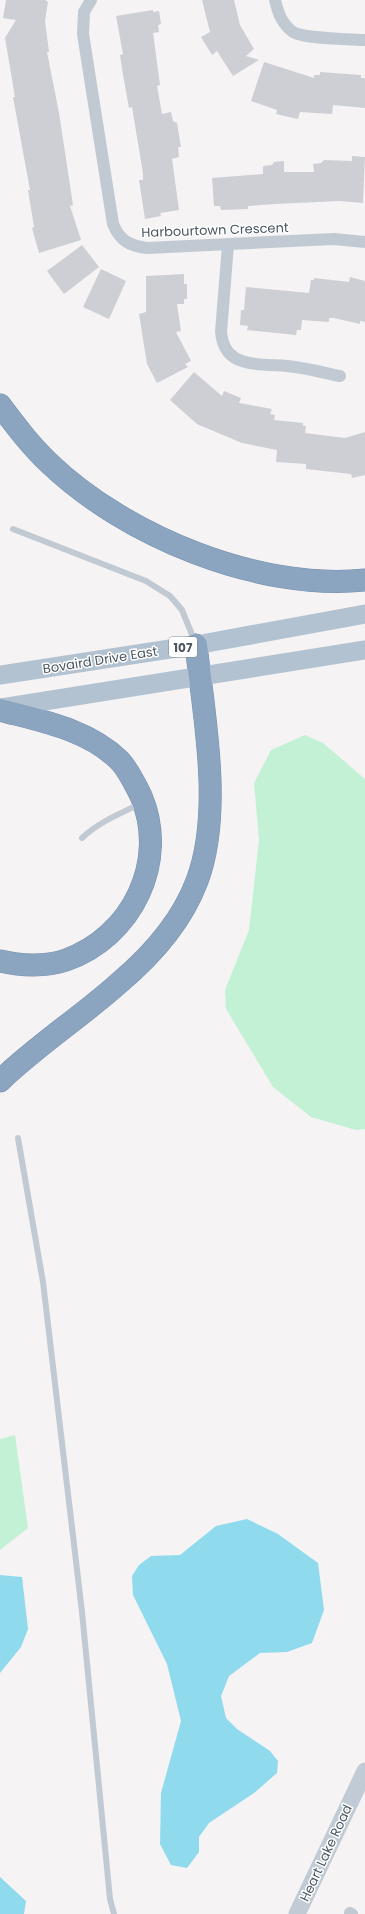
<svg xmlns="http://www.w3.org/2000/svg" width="365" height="1914" font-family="Poppins,sans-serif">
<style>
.green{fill:#c3f1d5}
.water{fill:#90daee}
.building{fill:#cdcfd5}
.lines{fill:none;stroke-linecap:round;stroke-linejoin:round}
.highway-casing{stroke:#7690ad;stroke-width:23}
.lane{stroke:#c1cad2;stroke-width:6}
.street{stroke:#c1cad2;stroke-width:12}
.secondary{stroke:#c1cbd6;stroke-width:17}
.primary{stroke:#b3c2d1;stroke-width:19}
.highway{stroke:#8ba5c1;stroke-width:22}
.labels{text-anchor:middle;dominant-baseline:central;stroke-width:3;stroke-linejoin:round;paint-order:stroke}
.shield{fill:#fff;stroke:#808990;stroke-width:1}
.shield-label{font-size:12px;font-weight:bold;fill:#4a5661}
.street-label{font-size:13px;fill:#4a5661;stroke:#fff}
</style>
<rect width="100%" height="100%" fill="#f5f3f3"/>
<!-- green -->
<g class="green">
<polygon points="305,735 323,743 365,779 365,1129 356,1130 311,1117 273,1087 226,1009 225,990 249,930 259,840 254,783 271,750"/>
<polygon points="15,1435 28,1528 0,1550 0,1439"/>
</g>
<!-- water -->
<g class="water">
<polygon points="247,1519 278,1534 318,1563 324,1610 312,1643 287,1652 260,1653 229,1676 221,1696 226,1718 237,1729 270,1751 278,1761 277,1773 254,1793 209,1823 199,1837 199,1852 187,1868 171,1865 160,1844 161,1793 181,1721 167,1664 133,1595 132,1576 139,1565 151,1556 180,1555 216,1526"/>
<polygon points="0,1575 22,1577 28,1629 21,1647 0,1673"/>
<polygon points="0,1877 26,1901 24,1914 0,1914"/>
</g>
<!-- building -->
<g class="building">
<polygon points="6,0 45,0 48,2 45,21 49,52 47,52 59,113 73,205 70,206 81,240 39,253 32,228 34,227 28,190 30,190 13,97 15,97 5,38 16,20 3,18"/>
<polygon points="202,0 234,0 240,25 254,49 246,56 259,60 233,76 217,51 212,55 201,37 210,32"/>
<polygon points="153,10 153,12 159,11 161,24 158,25 159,32 153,33 160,85 157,86 162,114 171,112 173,121 177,123 181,147 178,147 179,157 172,159 179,210 160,213 161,216 145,219 139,180 143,180 143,173 132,107 129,108 122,69 120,55 123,54 116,16"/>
<polygon points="264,62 314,78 314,75 320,75 320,72 361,75 361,78 365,78 365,108 333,105 332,114 300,112 298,119 276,114 277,110 251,101"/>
<polygon points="352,156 365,157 363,203 339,201 275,204 248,206 248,209 221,210 220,206 214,206 212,178 263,174 263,166 272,165 274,162 284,161 284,172 314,172 313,164 321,163 324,160 352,161"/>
<polygon points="82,245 99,267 64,294 47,271"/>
<polygon points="101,269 126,281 109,319 83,307"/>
<polygon points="184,274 184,284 187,284 187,299 184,299 184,304 177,304 181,331 176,332 191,361 185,364 188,367 157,383 147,364 139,314 146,312 146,276"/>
<polygon points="350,277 365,281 365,322 360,321 360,324 334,318 329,318 329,322 302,320 301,330 297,330 296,335 247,330 248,326 240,325 241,310 244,310 246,287 309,293 311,280 314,280 314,278 349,282"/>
<polygon points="194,372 222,396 224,391 241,398 239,403 272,409 270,414 275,415 274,420 303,423 303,426 306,426 305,433 345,438 365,432 365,475 352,478 351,474 306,469 306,464 276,462 277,450 242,443 197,424 170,400"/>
</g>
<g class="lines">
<defs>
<g id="highway">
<path d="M0,405C15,425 30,445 49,463C125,536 259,591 365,580"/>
<path d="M0,710C41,721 87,729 119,760C128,769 135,784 141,796C169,861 132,937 66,960C46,967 20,966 0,961"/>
<path d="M0,1081C36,1046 81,1017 119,983C151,956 182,921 197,881C223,812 204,716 196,645"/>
</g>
</defs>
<!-- highway casing -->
<use href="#highway" class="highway-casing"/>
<!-- lane -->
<g class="lane">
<polyline points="13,529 146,581 170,596 182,610 195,642"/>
<path d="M82,838C99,822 119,814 140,804"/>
<polyline points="18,1138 43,1282 82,1612 110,1899 114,1914"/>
</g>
<!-- street -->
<g class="street">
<path d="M91,0L84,12L83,34L113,224C120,241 130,246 147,248L334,239L365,242"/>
<path d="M275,0C278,13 282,24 293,32C305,39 349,39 365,40"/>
<path d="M228,245L221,332C222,342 225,352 235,358C251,367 277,364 295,367C310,369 325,373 340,376"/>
<polyline points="350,1913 352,1914"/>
</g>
<!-- secondary -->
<polyline class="secondary" points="297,1914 365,1771"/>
<!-- primary -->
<g class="primary">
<polyline points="0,675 196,645 365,614"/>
<polyline points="0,708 365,650"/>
</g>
<!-- highway -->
<use href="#highway" class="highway"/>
</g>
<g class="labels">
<!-- shield labels -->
<rect class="shield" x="169" y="637" width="28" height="20" rx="3"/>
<g class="shield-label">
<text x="183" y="647">107</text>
</g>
<!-- street labels -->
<g class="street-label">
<text transform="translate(215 230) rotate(-2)">Harbourtown Crescent</text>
<text transform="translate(100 660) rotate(-9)">Bovaird Drive East</text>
<text transform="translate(326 1853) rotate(-65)">Heart Lake Road</text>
</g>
</g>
</svg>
